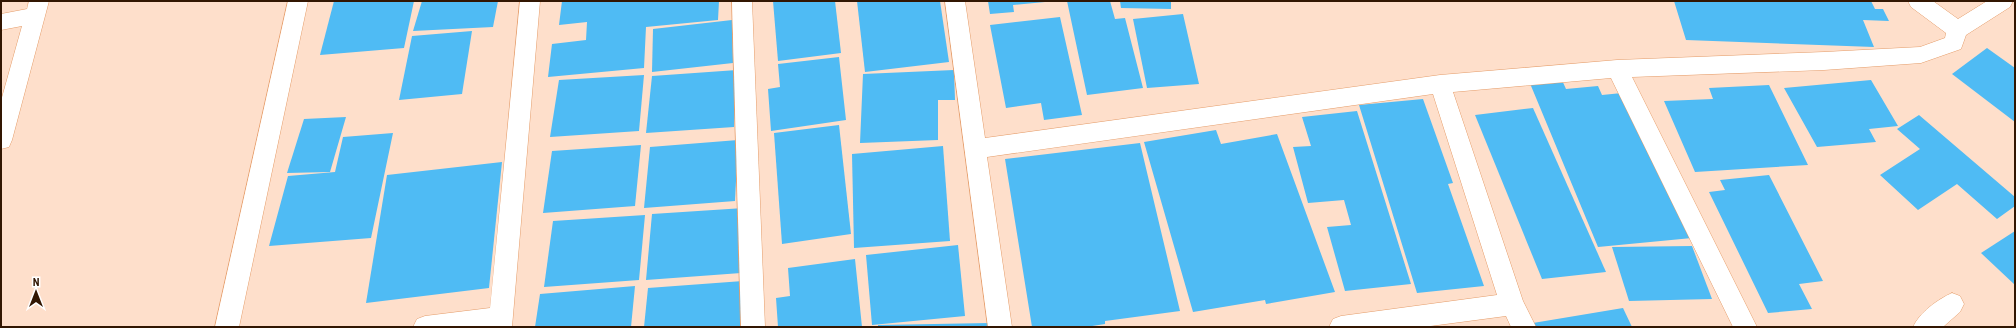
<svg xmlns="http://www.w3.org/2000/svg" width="2016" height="328" font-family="'Roboto Condensed',sans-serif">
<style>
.building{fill:#4fbbf4}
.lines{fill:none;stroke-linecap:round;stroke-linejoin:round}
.street-casing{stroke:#e59d6a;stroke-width:1}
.street{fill:#fff;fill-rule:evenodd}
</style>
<rect width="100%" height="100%" fill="#fedfcb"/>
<!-- building -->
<g class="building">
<polygon points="334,1 414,1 404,48 320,55"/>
<polygon points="422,1 498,1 493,27 413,31"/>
<polygon points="562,1 719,1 718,20 646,27 644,68 548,77 552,44 586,40 587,22 559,25"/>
<polygon points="773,1 835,1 841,53 778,61"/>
<polygon points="857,1 940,1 949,62 865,72"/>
<polygon points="988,1 1045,1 1045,2 1013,5 1014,12 990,14"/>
<polygon points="1067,1 1110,1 1115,19 1125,18 1143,88 1087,95"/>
<polygon points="1120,1 1171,1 1171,9 1121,8"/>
<polygon points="1674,1 1871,1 1875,9 1883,9 1889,21 1863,20 1874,47 1686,40"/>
<polygon points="1183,14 1199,84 1147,88 1133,19"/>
<polygon points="1060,17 1082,115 1044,120 1041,103 1006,108 990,25"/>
<polygon points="732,20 733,63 652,72 653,29"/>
<polygon points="472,31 462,94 399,100 412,36"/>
<polygon points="1987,48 2015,68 2015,122 1952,74"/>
<polygon points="839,57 846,120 771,131 768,89 780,87 778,64"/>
<polygon points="737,70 734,127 646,133 652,76"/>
<polygon points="954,70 955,100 938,100 938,140 860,143 863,74"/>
<polygon points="644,75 639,131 550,137 559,80"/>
<polygon points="1561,78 1566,89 1598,86 1602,95 1622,93 1692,238 1598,247 1529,81"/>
<polygon points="1871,80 1898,126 1869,129 1876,142 1817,147 1784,88"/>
<polygon points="1769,85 1808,165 1695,172 1664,101 1713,99 1709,88"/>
<polygon points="1423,99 1453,183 1448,184 1484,286 1417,293 1359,105"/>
<polygon points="1533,108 1606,272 1542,279 1475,115"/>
<polygon points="1357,111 1411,284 1345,291 1327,227 1351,225 1344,200 1308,203 1293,147 1311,146 1302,117"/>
<polygon points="1919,115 2015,197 2015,206 1997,219 1957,184 1918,210 1880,175 1920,149 1897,129"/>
<polygon points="346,117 330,172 287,173 304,119"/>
<polygon points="839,125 851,234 782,244 774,133"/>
<polygon points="1216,130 1221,144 1277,134 1335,292 1266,304 1265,300 1193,312 1144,142"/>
<polygon points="393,133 371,238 269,246 288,176 335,172 343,137"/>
<polygon points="738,140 735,201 644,208 650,147"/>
<polygon points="1140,143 1180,311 1105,321 1105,324 1086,327 1032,327 1005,159"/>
<polygon points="641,145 635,206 543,213 552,151"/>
<polygon points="943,146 950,241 854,248 852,154"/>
<polygon points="502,162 489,288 366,303 387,175"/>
<polygon points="1769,175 1823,281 1799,284 1812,309 1768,313 1709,192 1725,190 1720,180"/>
<polygon points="744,208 741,273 646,280 652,214"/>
<polygon points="645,215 639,280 544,287 553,221"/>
<polygon points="2015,231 2015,285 1981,253"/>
<polygon points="958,245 965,316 872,325 866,255"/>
<polygon points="1692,246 1712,299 1629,301 1612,247"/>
<polygon points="855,259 862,327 778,327 776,298 790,296 788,268"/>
<polygon points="743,281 741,327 644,327 648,288"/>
<polygon points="635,286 631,327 535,327 540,294"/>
<polygon points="1623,308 1632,327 1534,327 1533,323"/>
<polygon points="990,323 990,327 878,327 878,325"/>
</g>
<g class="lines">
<defs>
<g id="street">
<polygon points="29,1 49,1 12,140 9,147 1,149 1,101 22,26 1,30 1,14 27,9"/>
<polygon points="288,1 308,1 239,327 215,327"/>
<polygon points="520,1 540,1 512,327 413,327 417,319 425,316 490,308"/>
<polygon points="732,1 752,1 765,327 741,327"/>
<polygon points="945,1 965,1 985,138 1440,75 1617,60 1824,52 1920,47 1945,38 1946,33 1911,7 1908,1 1933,1 1958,19 1987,1 2013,1 2010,7 1966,35 1961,49 1921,63 1824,70 1632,77 1757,327 1733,327 1611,78 1453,92 1523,301 1536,327 1511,327 1506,316 1423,327 1329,327 1333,319 1341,316 1497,295 1433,94 987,157 1012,327 988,327"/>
<path d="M1952,293L1960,296L1964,304L1960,312L1943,327H1913C1919,313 1938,299 1952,293Z"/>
</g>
</defs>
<!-- street casing -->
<use href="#street" class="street-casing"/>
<!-- street -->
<use href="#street" class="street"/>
</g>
<!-- border -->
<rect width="2016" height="328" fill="none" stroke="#321602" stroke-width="4"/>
<!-- north arrow -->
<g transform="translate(36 292)" stroke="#ffffff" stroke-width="3" paint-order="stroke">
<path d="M0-3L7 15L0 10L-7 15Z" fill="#321602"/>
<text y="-6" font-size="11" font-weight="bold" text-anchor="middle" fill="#321602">N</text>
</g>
</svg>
